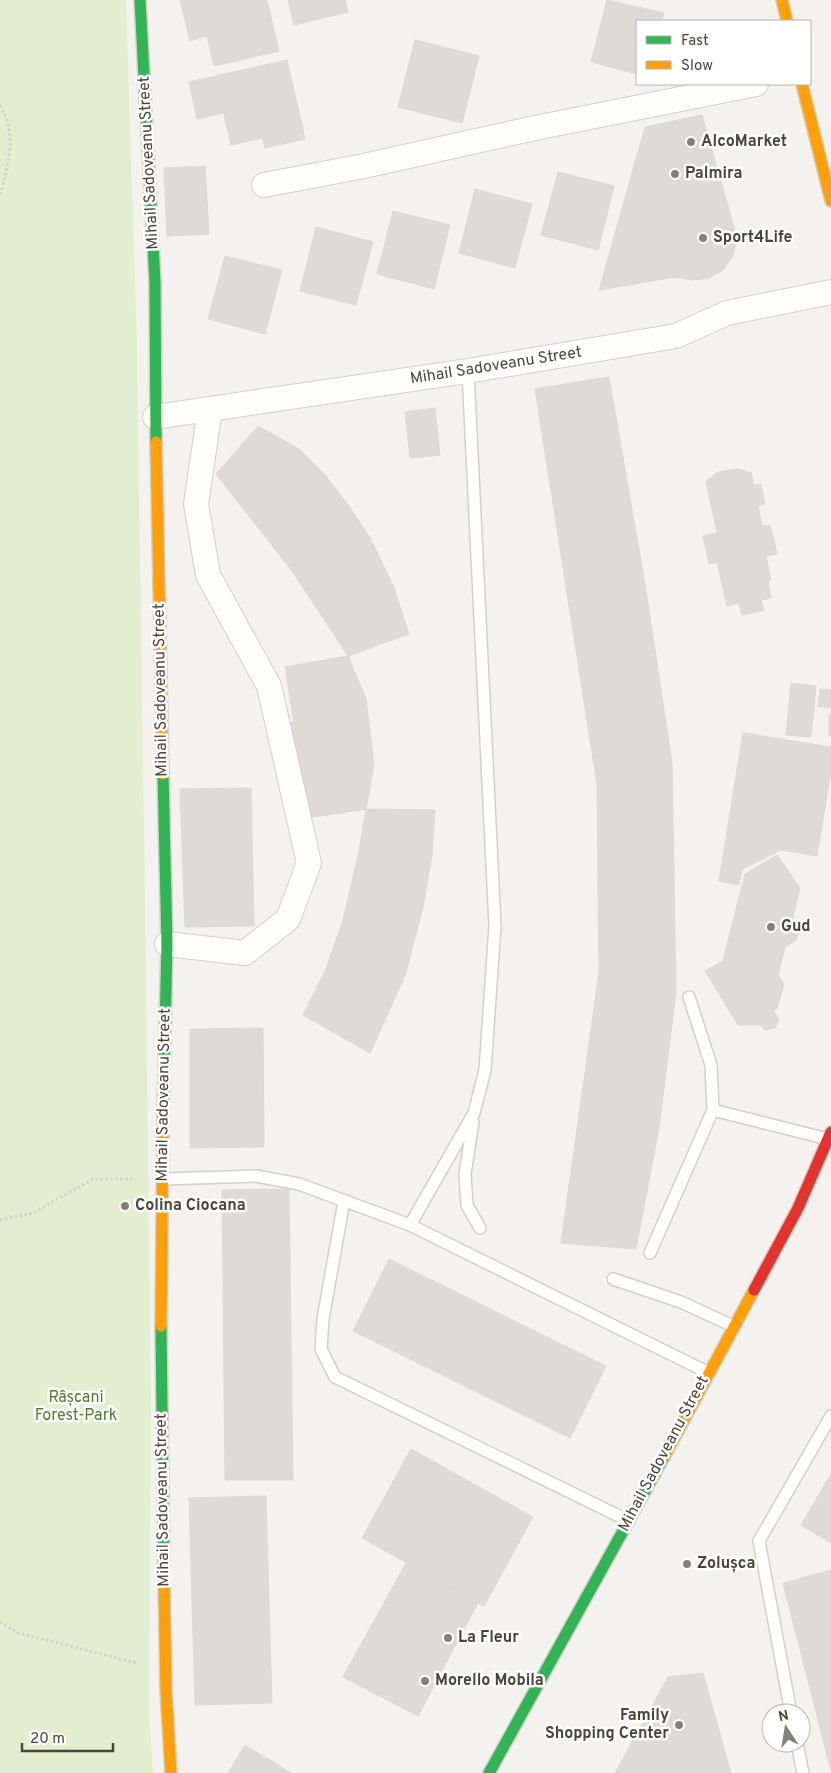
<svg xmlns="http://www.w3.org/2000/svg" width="831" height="1773" font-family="Overpass,sans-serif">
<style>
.green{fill:#e1eecf}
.building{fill:#dedbd6;stroke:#dcd9d4}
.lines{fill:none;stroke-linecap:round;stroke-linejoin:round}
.lane-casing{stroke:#d2d0cb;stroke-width:14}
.street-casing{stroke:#d2d0cb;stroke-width:26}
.fast-casing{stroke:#d3cfc5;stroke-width:14}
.slow-casing{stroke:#d3cfc5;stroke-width:14}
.jam-casing{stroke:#d3cfc5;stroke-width:14}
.path{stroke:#d3d2cc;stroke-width:3;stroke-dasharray:2.5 2.5;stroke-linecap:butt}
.lane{stroke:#fdfdfc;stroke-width:11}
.street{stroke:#fdfdfc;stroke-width:24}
.fast{stroke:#30b455;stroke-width:11}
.slow{stroke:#ff9f0a;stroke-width:11}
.jam{stroke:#e5322d;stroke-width:11}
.poi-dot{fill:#868178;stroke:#fff;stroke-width:2}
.labels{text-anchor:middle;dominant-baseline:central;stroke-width:5;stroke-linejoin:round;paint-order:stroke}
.poi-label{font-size:16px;font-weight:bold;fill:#4b4439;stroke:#fff;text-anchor:start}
.street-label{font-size:16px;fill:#4b4439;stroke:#fff}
.park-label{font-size:16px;fill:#4a7f2a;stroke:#fff}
</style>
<rect width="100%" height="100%" fill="#f4f2ee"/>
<!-- green -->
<polygon class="green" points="0,0 126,0 137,344 146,970 151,1406 149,1712 153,1773 0,1773"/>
<!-- building -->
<g class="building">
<polygon points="180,0 267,0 279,51 214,66 207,36 190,41"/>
<polygon points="288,0 345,0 348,12 294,25"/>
<polygon points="607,0 664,13 662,21 637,21 637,74 591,62"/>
<polygon points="415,40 479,56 462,123 398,107"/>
<polygon points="287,60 305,139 265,148 263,138 231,145 224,113 197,119 189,82"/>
<polygon points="702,115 734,227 736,243 732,257 723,270 709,278 693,280 675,277 599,290 645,127"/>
<polygon points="205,166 209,234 167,236 164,168"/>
<polygon points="558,172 614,186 598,250 541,235"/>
<polygon points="475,189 532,204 515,268 459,253"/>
<polygon points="393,211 450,225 434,289 377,274"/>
<polygon points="316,227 373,242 356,305 300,291"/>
<polygon points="225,256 282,270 265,334 208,319"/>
<polygon points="609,377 645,584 672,763 676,992 659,1128 636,1249 561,1243 599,972 597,784 535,389"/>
<polygon points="435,408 440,455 410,458 405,412"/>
<polygon points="258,426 299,449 326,476 349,506 370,538 393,585 409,634 348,656 292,571 216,474"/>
<polygon points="738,469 751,473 754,485 761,484 765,504 758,506 762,526 770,525 777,554 766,556 771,580 768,581 771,598 761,600 764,610 742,615 739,603 727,606 717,562 709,564 703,536 717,533 706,481 718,472"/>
<polygon points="348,656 366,699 374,764 366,809 307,818 302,773 290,771 283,726 294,722 285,667"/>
<polygon points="791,683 816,686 811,737 786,735"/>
<polygon points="820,689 831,690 831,708 818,706"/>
<rect x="829" y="715" width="2" height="21"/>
<polygon points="743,733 831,747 831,770 817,856 781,850 742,869 739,885 719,881"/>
<polygon points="251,788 254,926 185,927 180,789"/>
<polygon points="366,809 435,810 432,855 423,907 405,976 370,1053 303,1015 326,969 343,920 359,851"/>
<polygon points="777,855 800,888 793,917 799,931 796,940 785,947 778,975 784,984 777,1008 773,1010 779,1020 775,1028 765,1030 760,1025 738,1025 705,971 723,961 745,874"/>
<polygon points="263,1028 264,1147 190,1148 190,1029"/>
<polygon points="289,1189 293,1480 225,1480 222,1190"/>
<polygon points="389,1259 606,1366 570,1438 353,1331"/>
<polygon points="411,1449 533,1517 484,1606 362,1538"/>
<polygon points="831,1474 831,1543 801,1525"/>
<polygon points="266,1496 272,1703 195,1705 189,1498"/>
<polygon points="406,1563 478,1603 418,1716 343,1677"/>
<polygon points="831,1570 831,1771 783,1583"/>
<polygon points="703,1673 731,1773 615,1773 668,1677"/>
<polygon points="245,1745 291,1773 228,1773"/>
</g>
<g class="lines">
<defs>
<g id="lane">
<polyline points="689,997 711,1065 713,1110"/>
<polyline points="473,1122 465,1174 467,1205 480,1228"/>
<polyline points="164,1179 256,1176 299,1184 410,1225 707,1372"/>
<polyline points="344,1201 323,1319 321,1349 335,1377 629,1521"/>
<polyline points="410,1225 474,1113 485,1070 495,926 468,371"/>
<polyline points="650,1253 713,1110 828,1139"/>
<polyline points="613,1279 681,1302 733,1326"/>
<polyline points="791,1713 759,1541 831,1416"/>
<polyline points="797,1743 803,1773"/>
</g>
<g id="street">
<polyline points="264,185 364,166 535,128 756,84"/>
<polyline points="155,417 468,371 676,336 727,313 831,292"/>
<polyline points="167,944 245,953 288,919 309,863 269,686 208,575 196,504 210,409"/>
</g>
<g id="fast">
<polyline points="140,0 155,282 156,442"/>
<polyline points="163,1116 167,944 163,774"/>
<polyline points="161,1326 164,1581"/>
<polyline points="489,1773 664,1457"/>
</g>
<g id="slow">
<polyline points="782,0 787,21"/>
<polyline points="802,84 831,201"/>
<polyline points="156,442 163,774"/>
<polyline points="161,1326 163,1116"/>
<polyline points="664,1457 754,1290"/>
<polyline points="164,1581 166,1690 171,1773"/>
</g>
<polyline id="jam" points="754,1290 798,1208 831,1132"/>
</defs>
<!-- lane casing -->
<use href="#lane" class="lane-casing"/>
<!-- street casing -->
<use href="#street" class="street-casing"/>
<!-- fast casing -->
<use href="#fast" class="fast-casing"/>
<!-- slow casing -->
<use href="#slow" class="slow-casing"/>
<!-- jam casing -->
<use href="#jam" class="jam-casing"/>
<!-- path -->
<g class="path">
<path d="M0,105C18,138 8,163 0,197"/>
<polyline points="0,1220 33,1213 93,1179 132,1179"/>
<polyline points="0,1622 18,1633 137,1663"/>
</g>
<!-- lane -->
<use href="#lane" class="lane"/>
<!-- street -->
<use href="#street" class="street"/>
<!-- fast -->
<use href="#fast" class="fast"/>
<!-- slow -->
<use href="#slow" class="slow"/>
<!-- jam -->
<use href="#jam" class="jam"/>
</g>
<!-- markers -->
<g class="poi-dot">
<circle cx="691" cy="142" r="5"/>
<circle cx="675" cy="174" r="5"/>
<circle cx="703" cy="238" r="5"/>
<circle cx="771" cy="927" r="5"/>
<circle cx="125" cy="1206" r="5"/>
<circle cx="687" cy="1564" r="5"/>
<circle cx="448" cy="1638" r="5"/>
<circle cx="425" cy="1681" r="5"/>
<circle cx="679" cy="1725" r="5"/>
</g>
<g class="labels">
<!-- poi labels -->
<g class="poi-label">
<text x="701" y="142">AlcoMarket</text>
<text x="685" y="174">Palmira</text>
<text x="713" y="238">Sport4Life</text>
<text x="781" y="927">Gud</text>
<text x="135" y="1206">Colina Ciocana</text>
<text x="697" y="1564">Zolușca</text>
<text x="458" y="1638">La Fleur</text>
<text x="435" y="1681">Morello Mobila</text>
<text x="669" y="1716" text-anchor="end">Family<tspan x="669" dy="18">Shopping Center</tspan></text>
</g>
<!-- street labels -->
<g class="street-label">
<text transform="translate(149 163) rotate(-93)">Mihail Sadoveanu Street</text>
<text transform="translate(496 366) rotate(-9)">Mihail Sadoveanu Street</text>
<text transform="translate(161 690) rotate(-91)">Mihail Sadoveanu Street</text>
<text transform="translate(164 1095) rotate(-89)">Mihail Sadoveanu Street</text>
<text transform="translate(664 1454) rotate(-62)">Mihail Sadoveanu Street</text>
<text transform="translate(163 1500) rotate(-91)">Mihail Sadoveanu Street</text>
</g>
<!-- park labels -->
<g class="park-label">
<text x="76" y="1398">Râșcani<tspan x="76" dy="18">Forest-Park</tspan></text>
</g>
</g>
<!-- legend -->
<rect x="636" y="20" width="175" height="65" fill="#ffffff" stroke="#b7b4b0"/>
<rect x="646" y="36" width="25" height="8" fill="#30b455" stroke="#b7b4b0"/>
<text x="681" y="45" font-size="15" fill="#4b4439">Fast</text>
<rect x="646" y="61" width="25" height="8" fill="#ff9f0a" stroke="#b7b4b0"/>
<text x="681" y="70" font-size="15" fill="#4b4439">Slow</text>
<!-- north arrow -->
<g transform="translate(786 1728) rotate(348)"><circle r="24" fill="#ffffff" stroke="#b7b4b0"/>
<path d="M0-4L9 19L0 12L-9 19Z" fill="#868178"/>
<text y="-8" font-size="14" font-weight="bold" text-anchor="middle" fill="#4b4439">N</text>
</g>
<!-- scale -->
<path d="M22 1743v8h91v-8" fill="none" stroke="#4b4439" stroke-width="2.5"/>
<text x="30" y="1743" font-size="15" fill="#4b4439" stroke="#ffffff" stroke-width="4" paint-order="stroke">20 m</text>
</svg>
